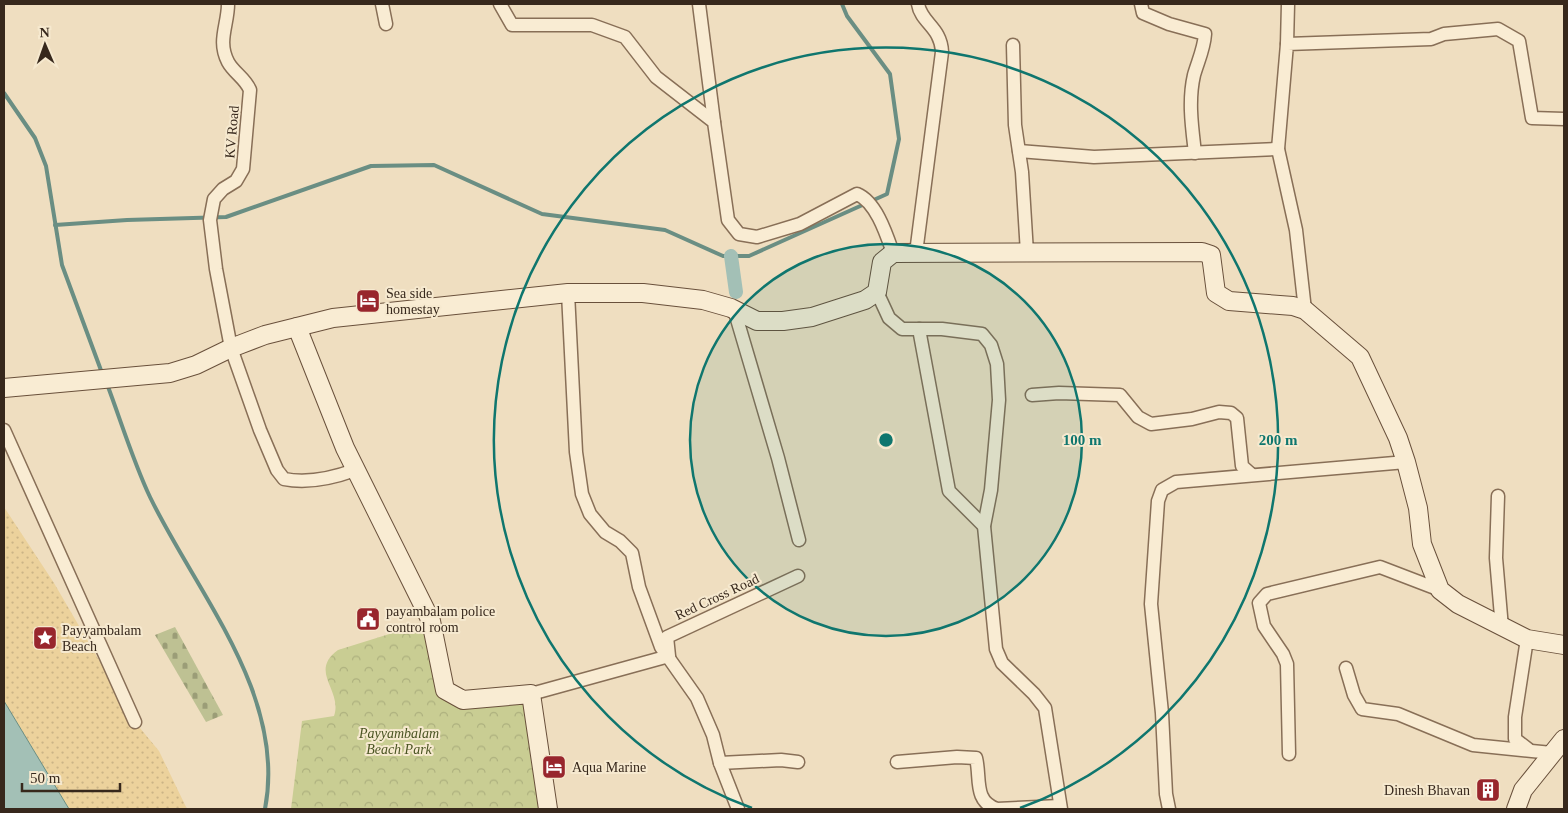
<svg xmlns="http://www.w3.org/2000/svg" width="1568" height="813" font-family="'Times New Roman',serif">
<style>
.forest{fill:url(#forest-crowns)}
.sand{fill:url(#sand-dots)}
.cemetery{fill:url(#cemetery-stones)}
.water{fill:#a3c0b6;stroke:#6a8e83}
.lines{fill:none;stroke-linecap:round;stroke-linejoin:round}
.stream{stroke:#6a8e83;stroke-width:4}
.canal{stroke:#a3c0b6;stroke-width:14}
.street-casing{stroke:#886f57;stroke-width:15}
.secondary-casing{stroke:#69503b;stroke-width:20}
.street{stroke:#f9ecd3;stroke-width:12}
.secondary{stroke:#f9ecd3;stroke-width:18}
.ring{fill:none;stroke:#0f766e;stroke-width:2.5}
.labels{text-anchor:middle;dominant-baseline:central;stroke-width:4;stroke-linejoin:round;paint-order:stroke}
.street-label{font-size:14px;fill:#37281c;stroke:#f6e9cf}
.poi-label{font-size:14px;fill:#37281c;stroke:#f6e9cf;text-anchor:start}
.park-label{font-size:14px;font-style:italic;fill:#4a5422;stroke:#f6e9cf}
.centre{fill:#0f766e;stroke:#f6e9cf;stroke-width:2.5}
.ring-label{font-size:15px;text-anchor:middle;font-weight:bold;fill:#0f766e;stroke:#f6e9cf;stroke-width:4;stroke-linejoin:round;paint-order:stroke}
</style>
<defs>
<pattern id="forest-crowns" width="20" height="18" patternUnits="userSpaceOnUse" patternTransform="scale(1.25)"><rect width="20" height="18" fill="#c9cd93"/><path d="M2 6a3 3 0 1 1 6 0M12 15a3 3 0 1 1 6 0" fill="none" stroke="#adb07e"/></pattern>
<pattern id="sand-dots" width="8" height="8" patternUnits="userSpaceOnUse" patternTransform="scale(1.25)"><rect width="8" height="8" fill="#ecd29c"/><path d="M2 2h.1M6 6h.1" fill="none" stroke="#cbb486" stroke-width="1.8" stroke-linecap="round"/></pattern>
<pattern id="cemetery-stones" width="16" height="16" patternUnits="userSpaceOnUse" patternTransform="scale(1.25)"><rect width="16" height="16" fill="#bec193"/><path d="M2 7V4a2 2 0 0 1 4 0v3zM10 15v-3a2 2 0 0 1 4 0v3z" fill="#9b9d77"/></pattern>
</defs>
<rect width="100%" height="100%" fill="#efdec0"/>
<!-- forest -->
<path class="forest" d="M431,621L446,690L464,700L531,694L548,809H291L302,721L334,716C343,690 308,672 338,650Z"/>
<!-- sand -->
<polygon class="sand" points="4,507 54,583 135,722 159,751 187,809 69,809 4,701"/>
<!-- cemetery -->
<polygon class="cemetery" points="175,627 223,715 206,722 155,635"/>
<!-- water -->
<polygon class="water" points="4,701 69,809 4,809"/>
<g class="lines">
<!-- stream -->
<g class="stream">
<polyline points="4,93 35,138 46,166 62,265 102,373"/>
<polyline points="55,225 127,220 226,217 371,166 434,165 542,214 665,230 723,256 749,256 887,194 899,139 890,74 847,16 842,4"/>
<path d="M107,384C121,421 133,461 150,497C197,594 287,695 265,809"/>
</g>
<!-- canal -->
<polyline class="canal" points="731,256 736,292"/>
<defs>
<g id="street">
<path d="M228,4C228,25 217,41 228,62C234,73 245,78 250,90L243,169L236,181L223,189L214,199L210,220L216,269L231,348L260,430L277,470L284,479C309,484 333,478 355,470"/>
<polyline points="382,4 386,24"/>
<path d="M500,4L512,25H592L625,37L656,77L714,122L728,220L739,234L757,237L800,224L857,194C876,202 886,233 893,253"/>
<polyline points="699,4 714,122"/>
<path d="M1141,4L1143,13L1169,24L1205,34C1204,49 1198,61 1194,75C1188,101 1192,127 1195,153"/>
<polyline points="1287,44 1288,4"/>
<polyline points="1013,45 1015,125 1022,172 1027,253"/>
<polyline points="1019,151 1094,157 1278,149"/>
<path d="M916,253L942,52C941,27 921,23 918,4"/>
<polyline points="877,292 889,318 902,329 942,329 982,334 991,345 997,364 999,400 991,490 984,526 996,649 1002,663 1034,694 1045,708 1061,809"/>
<polyline points="568,293 576,452 582,494 590,514 605,532 620,541 632,553 639,587 661,647 697,698 713,735 720,763 738,809"/>
<polyline points="734,309 778,458 799,540"/>
<polyline points="1305,310 1296,230 1278,149 1287,44 1431,39 1444,34 1498,29 1519,41 1532,118 1564,119"/>
<polyline points="919,329 949,491 984,526"/>
<polyline points="1032,395 1059,393 1120,395 1138,417 1151,424 1192,419 1219,412 1231,413 1237,418 1242,466 1251,474"/>
<polyline points="4,430 135,722"/>
<polyline points="1498,496 1496,558 1502,628"/>
<polyline points="1527,639 1515,717 1515,739 1528,749"/>
<polyline points="1346,668 1354,695 1362,709 1398,714 1473,745 1552,753"/>
<polyline points="531,694 669,656 667,637 798,576"/>
<polyline points="1289,754 1287,664 1283,654 1264,626 1259,603 1267,594 1380,567 1440,590"/>
<path d="M897,762L957,757L976,758C981,778 973,801 997,809L1060,806"/>
<polyline points="720,763 781,760 798,762"/>
<polyline points="1169,809 1166,794 1162,713 1151,604 1158,501 1162,490 1176,482 1406,462"/>
</g>
<g id="secondary">
<polyline points="297,327 345,448 431,621 445,690 463,700 531,694 548,809"/>
<polyline points="4,388 170,373 196,365 231,348 265,335 333,318 568,293 643,293 703,300 731,308 757,321 783,321 812,317 865,300 877,292 882,262 893,253 1202,252 1211,255 1216,293 1229,301 1293,306 1305,310 1360,357 1398,438 1406,462 1418,508 1422,544 1440,590 1458,604 1527,639 1564,645"/>
<polyline points="1516,809 1523,790 1564,739"/>
</g>
</defs>
<!-- street casing -->
<use href="#street" class="street-casing"/>
<!-- secondary casing -->
<use href="#secondary" class="secondary-casing"/>
<!-- street -->
<use href="#street" class="street"/>
<!-- secondary -->
<use href="#secondary" class="secondary"/>
</g>
<!-- distance rings -->
<circle cx="886" cy="440" r="196" fill="#0f766e" fill-opacity=".12"/>
<g class="ring">
<circle cx="886" cy="440" r="196"/>
<path d="M752 808A392 392 0 1 1 1020 808"/>
</g>
<!-- icons -->
<defs>
<symbol id="hotel-square" viewBox="-11 -11 22 22"><rect x="-9" y="-9" width="18" height="18" rx="4" fill="#98262d" stroke="#f6e9cf"/><path d="M-6-4.5h1.5V1H6V5H4.5V3h-9V5H-6ZM-4 0a1.8 1.8 0 1 1 3.6 0ZM.5 0V-2.5h3Q6-2.5 6 0Z" fill="#fff"/></symbol>
<symbol id="civic-square" viewBox="-11 -11 22 22"><rect x="-9" y="-9" width="18" height="18" rx="4" fill="#98262d" stroke="#f6e9cf"/><path d="M-.6-6.5H3V-4.5H.6V-3L4-1V1h2V6H-6V1h2V-1L-.6-3ZM-1.2 2.5V6h2.4V2.5Z" fill="#fff"/></symbol>
<symbol id="sight-square" viewBox="-11 -11 22 22"><rect x="-9" y="-9" width="18" height="18" rx="4" fill="#98262d" stroke="#f6e9cf"/><path d="M0-6L1.8-2.2L6-1.7L2.9 1.2L3.7 5.4L0 3.3L-3.7 5.4L-2.9 1.2L-6-1.7L-1.8-2.2Z" fill="#fff"/></symbol>
<symbol id="building-square" viewBox="-11 -11 22 22"><rect x="-9" y="-9" width="18" height="18" rx="4" fill="#98262d" stroke="#f6e9cf"/><path d="M-4-6H4V6H1V3H-1V6H-4ZM-2.5-4.3h1.7v1.8h-1.7ZM.8-4.3h1.7v1.8H.8ZM-2.5-1h1.7V.8h-1.7ZM.8-1h1.7V.8H.8Z" fill="#fff"/></symbol>
</defs>
<g fill-rule="evenodd">
<use href="#hotel-square" x="354" y="287" width="28" height="28"/>
<use href="#civic-square" x="354" y="605" width="28" height="28"/>
<use href="#sight-square" x="31" y="624" width="28" height="28"/>
<use href="#hotel-square" x="540" y="753" width="28" height="28"/>
<use href="#building-square" x="1474" y="776" width="28" height="28"/>
</g>
<g class="labels">
<!-- street labels -->
<g class="street-label">
<text transform="translate(232 132) rotate(-85)">KV Road</text>
<text transform="translate(717 597) rotate(-25)">Red Cross Road</text>
</g>
<!-- poi labels -->
<g class="poi-label">
<text x="386" y="293">Sea side<tspan x="386" dy="16">homestay</tspan></text>
<text x="386" y="611">payambalam police<tspan x="386" dy="16">control room</tspan></text>
<text x="62" y="630">Payyambalam<tspan x="62" dy="16">Beach</tspan></text>
<text x="572" y="767">Aqua Marine</text>
<text x="1470" y="790" text-anchor="end">Dinesh Bhavan</text>
</g>
<!-- park labels -->
<g class="park-label">
<text x="399" y="733">Payyambalam<tspan x="399" dy="16">Beach Park</tspan></text>
</g>
</g>
<circle cx="886" cy="440" r="8" class="centre"/>
<g class="ring-label">
<text x="1082" y="445">100 m</text>
<text x="1278" y="445">200 m</text>
</g>
<!-- border -->
<rect width="1568" height="813" fill="none" stroke="#37281c" stroke-width="10"/>
<!-- north arrow -->
<g transform="translate(45 45) rotate(358)" stroke="#f6e9cf" stroke-width="4" paint-order="stroke">
<path d="M0-4L9 19L0 12L-9 19Z" fill="#37281c"/>
<text y="-8" font-size="14" font-weight="bold" text-anchor="middle" fill="#37281c">N</text>
</g>
<!-- scale -->
<path d="M22 783v8h98v-8" fill="none" stroke="#37281c" stroke-width="2.5"/>
<text x="30" y="783" font-size="15" fill="#37281c" stroke="#f6e9cf" stroke-width="4" paint-order="stroke">50 m</text>
</svg>
